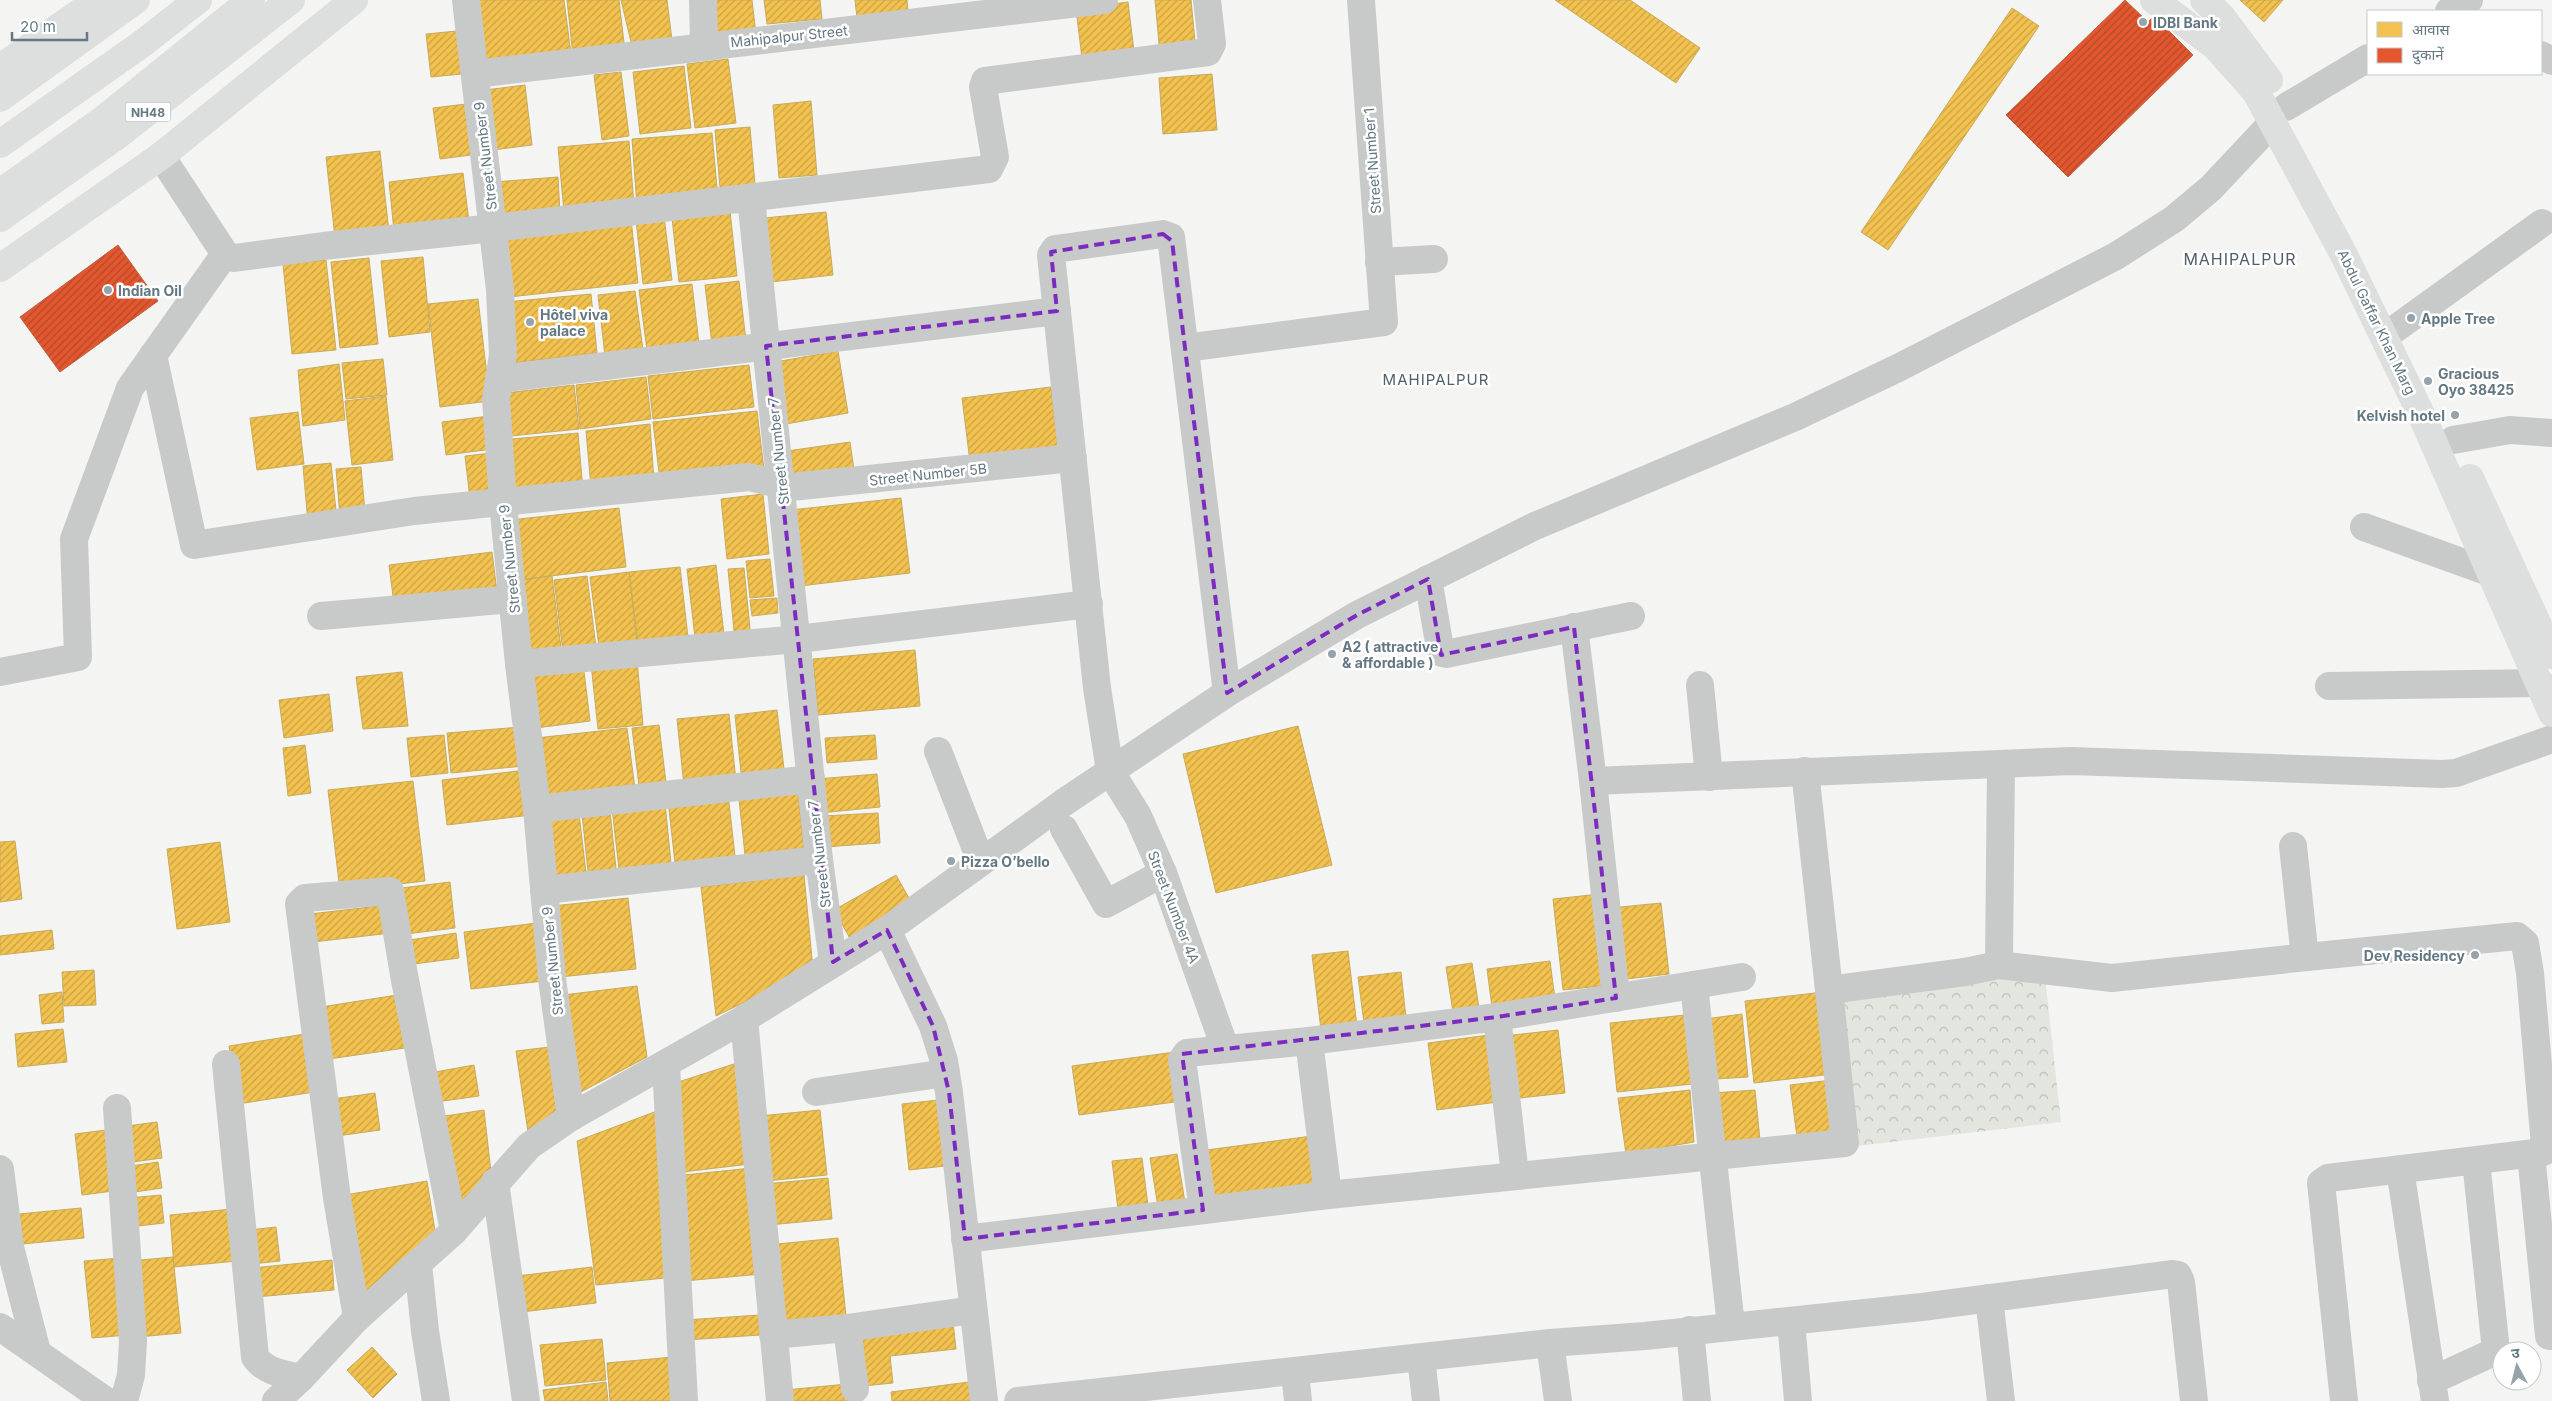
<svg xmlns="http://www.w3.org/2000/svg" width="2552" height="1401" font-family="Inter,'Noto Sans Devanagari',sans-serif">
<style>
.park{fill:url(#park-crowns)}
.homes{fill:url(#homes-hatch);stroke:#c7ab5e}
.shops{fill:url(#shops-hatch);stroke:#bd6148}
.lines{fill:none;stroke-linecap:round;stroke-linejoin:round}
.minor{stroke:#c8caca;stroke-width:28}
.secondary{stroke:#dddede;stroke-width:28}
.primary{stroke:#dddede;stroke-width:28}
.motorway{stroke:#dddede;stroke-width:28}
.marked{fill:none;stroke:#7b2cbf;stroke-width:4;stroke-dasharray:10 6;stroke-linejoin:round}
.poi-dot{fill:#96a3aa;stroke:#fff;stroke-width:2}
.labels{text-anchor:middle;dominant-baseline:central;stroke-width:5;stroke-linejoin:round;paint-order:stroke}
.shield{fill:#fff;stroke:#92a0a8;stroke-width:1}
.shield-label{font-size:12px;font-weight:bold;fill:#637883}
.poi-label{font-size:14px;font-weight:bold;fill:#637883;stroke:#fff;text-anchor:start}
.street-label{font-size:14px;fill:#637883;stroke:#fff}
.neighbourhood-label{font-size:15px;letter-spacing:1px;fill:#516068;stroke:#fff}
.quarter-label{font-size:16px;letter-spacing:1px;fill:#516068;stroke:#fff}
</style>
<defs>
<pattern id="park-crowns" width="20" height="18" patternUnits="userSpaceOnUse" patternTransform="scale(1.25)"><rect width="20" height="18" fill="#e3e6df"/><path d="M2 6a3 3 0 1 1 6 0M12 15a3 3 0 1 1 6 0" fill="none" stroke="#bcbfba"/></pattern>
<pattern id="homes-hatch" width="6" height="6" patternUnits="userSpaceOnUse" patternTransform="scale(1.25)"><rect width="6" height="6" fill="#f2c14e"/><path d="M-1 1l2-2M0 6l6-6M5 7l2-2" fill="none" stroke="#c8a246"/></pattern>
<pattern id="shops-hatch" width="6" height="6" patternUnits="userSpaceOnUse" patternTransform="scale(1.25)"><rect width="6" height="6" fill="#e4572e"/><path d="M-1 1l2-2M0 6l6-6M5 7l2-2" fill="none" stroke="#b24a2c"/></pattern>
</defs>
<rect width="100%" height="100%" fill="#f4f4f2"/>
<!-- park -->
<polygon class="park" points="2044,967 2061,1122 1849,1147 1829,990"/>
<!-- homes -->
<g class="homes">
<polygon points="475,0 564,0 571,54 482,67"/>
<polygon points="567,0 619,0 625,51 573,56"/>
<polygon points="621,0 667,0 672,40 631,42"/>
<polygon points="708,0 752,0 756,34 713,40"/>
<polygon points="764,0 820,0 822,19 767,24"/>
<polygon points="855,0 907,0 908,11 857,18"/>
<polygon points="1155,0 1191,0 1196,51 1160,54"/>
<polygon points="1555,0 1630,0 1700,48 1676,83"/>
<polygon points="2240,0 2283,0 2264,22"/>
<polygon points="1128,2 1134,51 1082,58 1076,9"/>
<polygon points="2012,8 2039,26 1888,250 1861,232"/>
<polygon points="457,31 461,74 431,77 426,34"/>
<polygon points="728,59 736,123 695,128 687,64"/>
<polygon points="684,66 691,128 640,134 633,72"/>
<polygon points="621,72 629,136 602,140 594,75"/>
<polygon points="1212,74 1217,130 1163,134 1159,78"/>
<polygon points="525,85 532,145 493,150 485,90"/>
<polygon points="811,101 817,175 779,178 773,105"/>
<polygon points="466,104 471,155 440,159 433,108"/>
<polygon points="750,127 756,196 721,199 715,130"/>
<polygon points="712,133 718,199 637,206 632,139"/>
<polygon points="629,141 634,206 564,212 558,147"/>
<polygon points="380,151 389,232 335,238 326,157"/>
<polygon points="463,173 469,222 394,231 389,182"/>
<polygon points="558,177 560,213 498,217 494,182"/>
<polygon points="730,211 737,276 679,282 672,218"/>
<polygon points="826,212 833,275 771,282 764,218"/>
<polygon points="664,216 672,280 643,284 636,220"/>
<polygon points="631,219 638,283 509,297 502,233"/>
<polygon points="423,257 430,332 389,337 381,261"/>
<polygon points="369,258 378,344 340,348 331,262"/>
<polygon points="326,260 336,350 292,354 283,264"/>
<polygon points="739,281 746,341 712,345 705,285"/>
<polygon points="692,284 699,344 647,350 639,290"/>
<polygon points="635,291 643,350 605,356 598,295"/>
<polygon points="591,294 597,353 513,363 506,302"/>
<polygon points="478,299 490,401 440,407 428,304"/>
<polygon points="838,351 848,413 786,424 775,362"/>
<polygon points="383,359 387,395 346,399 342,363"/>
<polygon points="339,364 345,420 303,426 298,370"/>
<polygon points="749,365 754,407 653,419 648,376"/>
<polygon points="646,377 651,419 580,429 576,385"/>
<polygon points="574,385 579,429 501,437 497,394"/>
<polygon points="1051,387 1059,452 970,462 962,398"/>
<polygon points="386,396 393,460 352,465 345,401"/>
<polygon points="757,411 764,470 660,481 653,422"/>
<polygon points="298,412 304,464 257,470 250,418"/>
<polygon points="489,416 493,449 446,455 442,422"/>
<polygon points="650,424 654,481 591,487 586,431"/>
<polygon points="578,433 583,490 507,498 501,440"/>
<polygon points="850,442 854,470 790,479 787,451"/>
<polygon points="492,453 494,496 470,499 465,456"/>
<polygon points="331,463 337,520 308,523 303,466"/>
<polygon points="361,467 365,512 340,517 336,469"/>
<polygon points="763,494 769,554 727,559 721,499"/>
<polygon points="901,498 910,573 800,586 791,510"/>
<polygon points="619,508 626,567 517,580 510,520"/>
<polygon points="492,552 497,592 394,604 389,565"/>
<polygon points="770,559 774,596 750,598 746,561"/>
<polygon points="716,565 725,643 696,646 687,569"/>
<polygon points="680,567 689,646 639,651 629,572"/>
<polygon points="744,568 751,639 735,641 728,569"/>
<polygon points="629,572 638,651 600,655 590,577"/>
<polygon points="552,576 562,656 524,661 514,581"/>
<polygon points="587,576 597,655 564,660 554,580"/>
<polygon points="777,598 778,613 752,616 750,600"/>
<polygon points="915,650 920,706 818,715 813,659"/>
<polygon points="637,660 643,725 598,729 591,664"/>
<polygon points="583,663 590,721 536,728 528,670"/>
<polygon points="402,672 408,726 363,729 356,677"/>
<polygon points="329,694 333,731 284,738 279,700"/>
<polygon points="777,710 785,777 742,782 735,715"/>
<polygon points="729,714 736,781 684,786 677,719"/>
<polygon points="659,725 667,791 640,794 632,728"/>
<polygon points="1298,726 1332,865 1216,893 1183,754"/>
<polygon points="521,727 524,766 451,773 447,733"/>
<polygon points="627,728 636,796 544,807 536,738"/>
<polygon points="444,735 448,773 411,777 407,738"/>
<polygon points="875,735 877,759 827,763 825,738"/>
<polygon points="305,745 311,793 288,796 283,748"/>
<polygon points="526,770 531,815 447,825 442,780"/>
<polygon points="877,774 880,807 820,813 817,779"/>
<polygon points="413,781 425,881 340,891 328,790"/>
<polygon points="797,784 805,858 746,864 738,790"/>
<polygon points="728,794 736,865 676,872 668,800"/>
<polygon points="665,803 672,873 620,878 612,808"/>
<polygon points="610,811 617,878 589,881 582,814"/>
<polygon points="878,813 880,843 825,847 823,816"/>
<polygon points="579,814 587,881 551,884 544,818"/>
<polygon points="15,841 22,899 0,902 0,842"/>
<polygon points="220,842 230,922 177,929 167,849"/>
<polygon points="804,875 813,969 716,1016 701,887"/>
<polygon points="896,875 914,907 852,942 834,910"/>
<polygon points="450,882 455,928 398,935 393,889"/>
<polygon points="1600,894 1610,985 1563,990 1553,899"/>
<polygon points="628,898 636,969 560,977 552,906"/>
<polygon points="1661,903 1669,974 1618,980 1610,908"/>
<polygon points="387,905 391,933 313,942 310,914"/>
<polygon points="537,923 544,981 471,989 464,932"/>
<polygon points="52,930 54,949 0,955 0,936"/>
<polygon points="456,933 459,958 407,965 403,941"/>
<polygon points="1348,951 1357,1026 1321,1030 1312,955"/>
<polygon points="1550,961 1555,999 1492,1007 1487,969"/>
<polygon points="1472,963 1479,1008 1453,1012 1446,967"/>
<polygon points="94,970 96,1005 64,1006 62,972"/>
<polygon points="1401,972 1406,1018 1364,1023 1358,977"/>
<polygon points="637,986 647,1057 577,1094 563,995"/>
<polygon points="62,992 64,1022 42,1024 39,995"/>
<polygon points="1824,992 1833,1074 1754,1083 1745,1001"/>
<polygon points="397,995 405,1048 329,1059 321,1007"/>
<polygon points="1742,1014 1748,1077 1716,1079 1705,1019"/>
<polygon points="1685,1015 1692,1084 1617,1092 1610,1023"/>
<polygon points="63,1029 67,1062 18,1067 15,1034"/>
<polygon points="1558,1030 1565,1093 1511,1099 1504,1036"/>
<polygon points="305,1034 314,1092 238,1104 229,1046"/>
<polygon points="1489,1035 1498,1102 1437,1110 1428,1043"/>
<polygon points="558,1046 566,1109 528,1132 516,1051"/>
<polygon points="1175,1052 1182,1101 1079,1115 1072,1066"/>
<polygon points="740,1062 750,1164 674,1173 669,1085"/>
<polygon points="474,1065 479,1096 429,1103 424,1074"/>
<polygon points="1832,1080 1839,1140 1798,1144 1790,1085"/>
<polygon points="1690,1090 1694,1142 1626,1154 1618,1098"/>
<polygon points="1755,1090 1760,1140 1720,1147 1713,1093"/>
<polygon points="375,1093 380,1130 337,1136 332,1099"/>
<polygon points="947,1099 954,1165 909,1170 902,1104"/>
<polygon points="484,1110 491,1172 445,1216 432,1118"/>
<polygon points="820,1110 827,1175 766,1181 759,1116"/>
<polygon points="657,1111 665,1278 596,1285 577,1141"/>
<polygon points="157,1122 162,1158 125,1163 120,1127"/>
<polygon points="114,1129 121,1190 82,1195 75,1134"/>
<polygon points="1312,1136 1319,1187 1206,1201 1199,1151"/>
<polygon points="1177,1154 1185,1202 1158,1207 1150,1158"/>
<polygon points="1142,1158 1148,1206 1118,1209 1112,1161"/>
<polygon points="158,1162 162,1188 128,1193 124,1167"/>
<polygon points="752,1168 762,1274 684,1281 674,1176"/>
<polygon points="828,1178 832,1219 769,1225 765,1184"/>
<polygon points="427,1181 437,1243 360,1299 345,1195"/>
<polygon points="161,1195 164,1223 130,1227 128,1198"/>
<polygon points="81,1208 84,1238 12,1245 9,1215"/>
<polygon points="232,1209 237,1261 174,1267 170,1215"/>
<polygon points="276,1227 280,1261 252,1264 249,1230"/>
<polygon points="838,1238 847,1326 777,1333 767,1245"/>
<polygon points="173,1257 181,1333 138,1337 130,1261"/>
<polygon points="121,1258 128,1335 92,1338 84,1261"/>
<polygon points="332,1260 334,1290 256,1297 252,1268"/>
<polygon points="592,1267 596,1303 522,1312 517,1276"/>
<polygon points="759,1315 760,1335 686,1340 685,1320"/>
<polygon points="953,1322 956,1349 890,1356 893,1383 863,1386 860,1336"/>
<polygon points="602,1339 606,1380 545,1386 540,1345"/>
<polygon points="372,1347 397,1374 373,1398 347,1370"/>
<polygon points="673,1357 674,1401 610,1401 607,1363"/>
<polygon points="606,1382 608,1401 545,1401 543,1390"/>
<polygon points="969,1382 971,1401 892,1401 891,1392"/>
<polygon points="847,1384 850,1401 786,1401 785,1390"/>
</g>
<!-- shops -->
<g class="shops">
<polygon points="2125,0 2148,22 2154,16 2193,55 2068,177 2006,115"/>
<polygon points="118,245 158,301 60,372 20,317"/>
</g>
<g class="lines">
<!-- minor -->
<g class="minor">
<polyline points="466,0 500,290 503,355 496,399 503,503 519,664 537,809 552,979 571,1117"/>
<polyline points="703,0 704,45"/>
<polyline points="2449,11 2469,0"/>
<polyline points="2541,55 2552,61"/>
<polyline points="475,74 1104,0"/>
<polyline points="2286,107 2368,58"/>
<polyline points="161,156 225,254 234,258 323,246 494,228 989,169 995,157 983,87 985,81 1208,52 1212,44 1207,0"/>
<polyline points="751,198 819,860 833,962"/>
<polyline points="1379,262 1434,259"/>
<polyline points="2395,329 2542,223"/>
<polyline points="1185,348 1384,322 1361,0"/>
<polyline points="153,355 194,545 414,511 749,477 791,487 1073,458"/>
<polyline points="499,379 1057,311"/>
<polyline points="2453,440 2510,430 2552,433"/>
<polyline points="2364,527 2492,573"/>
<polyline points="1428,579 1440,648 1442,653 1446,654 1631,616"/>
<polyline points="321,616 513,599"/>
<polyline points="1574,627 1593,781 1616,998"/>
<polyline points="519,664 798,639 1089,604"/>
<polyline points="0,672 78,657 74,539 130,388 225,254"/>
<polyline points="1700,685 1709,777"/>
<polyline points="2329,686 2540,683"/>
<polyline points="938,751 981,862"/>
<polyline points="1805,771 1829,990"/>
<polyline points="1593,781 2071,761 2442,774 2456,773 2552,739"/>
<polyline points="537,809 811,779"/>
<polyline points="1064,829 1106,904 1163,873"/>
<polyline points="2293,846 2304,949 2307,957 2517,936 2525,943 2530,973 2545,1146 2543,1152 2328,1178 2321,1183 2344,1401"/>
<polyline points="544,890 819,860"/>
<polyline points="887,930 933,1026 944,1061 949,1092 984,1401"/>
<polyline points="1998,965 2112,978 2307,957"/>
<polyline points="1694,985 1731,1326"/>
<polyline points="1497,1017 1515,1175"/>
<polyline points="744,1019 780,1401"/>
<polyline points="1309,1041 1328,1195"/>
<polyline points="1225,1048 1163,873 1138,816 1110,771 1097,688 1051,255 1055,249 1163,234 1171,237 1227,693"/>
<path d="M226,1064L255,1357C265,1372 284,1374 301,1378"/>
<polyline points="666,1065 684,1401"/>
<polyline points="816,1092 946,1073"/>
<polyline points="117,1108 133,1341 131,1375 124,1401"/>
<polyline points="2531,1154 2549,1336"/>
<polyline points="0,1169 10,1247 37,1352"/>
<polyline points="2400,1169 2435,1401"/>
<polyline points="495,1182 526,1401"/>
<polyline points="1203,1210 1182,1060 1187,1053 1309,1041 1497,1017 1742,977"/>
<polyline points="965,1239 1328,1195 1845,1143 1829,990 1965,972 1998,965 1999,961 2001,764"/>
<polyline points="418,1264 425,1331 436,1401"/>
<polyline points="1989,1298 2001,1401"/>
<polyline points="357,1318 337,1198 299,904 305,898 390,891 404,975 454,1231"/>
<polyline points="1791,1321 1798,1401"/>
<polyline points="0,1327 106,1401"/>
<polyline points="847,1328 855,1389"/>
<polyline points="1690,1330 1697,1401"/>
<polyline points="773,1335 847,1328 973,1310"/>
<polyline points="1550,1343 1558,1401"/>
<polyline points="1421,1358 1426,1401"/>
<polyline points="1295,1372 1298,1401"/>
<polyline points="2431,1381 2496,1351 2476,1161"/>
<polyline points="276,1401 301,1378 357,1318 454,1231 529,1146 571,1117 744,1019 887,930 1063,803 1227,693 1357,615 1535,526 1795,417 1898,368 2116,256 2174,219 2211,188 2273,122"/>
<polyline points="1018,1401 1550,1343 1645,1336 1922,1307 2173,1274 2178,1275 2181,1282 2194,1401"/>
</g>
<!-- secondary -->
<g class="secondary">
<polyline points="0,68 98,0"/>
<polyline points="0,144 143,43 198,0"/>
<polyline points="0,193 104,119 251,0"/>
<polyline points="0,268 161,156 354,0"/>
</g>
<!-- primary -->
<g class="primary">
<polyline points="2154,0 2215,46 2256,92 2344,255 2421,414 2552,713"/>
<polyline points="2204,0 2222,17 2269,80"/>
<polyline points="2470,478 2552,655"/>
</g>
<!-- motorway -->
<g class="motorway">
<polyline points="0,98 136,0"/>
<polyline points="0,218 118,135 291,0"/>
</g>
</g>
<!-- marked area -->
<path class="marked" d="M1163,234L1172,241L1227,693L1357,615L1428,579L1441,655L1574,627L1616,998L1497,1017L1182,1054L1203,1210L965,1239L949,1092L933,1026L922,1003L887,930L833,962L766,346L1057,311L1051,252Z"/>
<!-- markers -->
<g class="poi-dot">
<circle cx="2143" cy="22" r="5"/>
<circle cx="108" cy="290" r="5"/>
<circle cx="2411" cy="318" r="5"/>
<circle cx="530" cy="322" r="5"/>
<circle cx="2428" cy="381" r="5"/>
<circle cx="2455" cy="415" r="5"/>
<circle cx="1332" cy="654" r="5"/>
<circle cx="951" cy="861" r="5"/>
<circle cx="2475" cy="955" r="5"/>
</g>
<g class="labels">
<!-- shield labels -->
<rect class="shield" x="125.5" y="102.5" width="45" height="19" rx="4"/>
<g class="shield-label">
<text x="148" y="112">NH48</text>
</g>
<!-- poi labels -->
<g class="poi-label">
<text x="2153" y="22">IDBI Bank</text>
<text x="118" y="290">Indian Oil</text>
<text x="540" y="314">Hôtel viva<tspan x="540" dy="16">palace</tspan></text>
<text x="2421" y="318">Apple Tree</text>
<text x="2438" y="373">Gracious<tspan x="2438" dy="16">Oyo 38425</tspan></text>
<text x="2445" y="415" text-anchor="end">Kelvish hotel</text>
<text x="1342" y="646">A2 ( attractive<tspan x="1342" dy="16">&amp; affordable )</tspan></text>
<text x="961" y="861">Pizza O’bello</text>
<text x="2465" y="955" text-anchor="end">Dev Residency</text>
</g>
<!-- street labels -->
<g class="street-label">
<text transform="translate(789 36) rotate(-6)">Mahipalpur Street</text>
<text transform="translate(485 156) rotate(-97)">Street Number 9</text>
<text transform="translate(1372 161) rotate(-94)">Street Number 1</text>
<text transform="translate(2377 322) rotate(64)">Abdul Gaffar Khan Marg</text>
<text transform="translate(778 451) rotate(-96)">Street Number 7</text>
<text transform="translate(928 474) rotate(-6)">Street Number 5B</text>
<text transform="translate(509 559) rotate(-96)">Street Number 9</text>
<text transform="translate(819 854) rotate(-97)">Street Number 7</text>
<text transform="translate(1174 907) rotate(69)">Street Number 4A</text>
<text transform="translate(552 961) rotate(-96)">Street Number 9</text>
</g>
<!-- neighbourhood labels -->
<g class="neighbourhood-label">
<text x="1436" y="379">MAHIPALPUR</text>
</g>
<!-- quarter labels -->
<g class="quarter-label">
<text x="2240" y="259">MAHIPALPUR</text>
</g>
</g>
<!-- legend -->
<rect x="2367" y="10" width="175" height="65" fill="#ffffff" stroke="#c1c9cd"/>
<rect x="2377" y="22" width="25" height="15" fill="#f2c14e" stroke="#c1c9cd"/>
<text x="2412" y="35" font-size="15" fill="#637883">आवास</text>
<rect x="2377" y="48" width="25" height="15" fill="#e4572e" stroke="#c1c9cd"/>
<text x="2412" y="60" font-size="15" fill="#637883">दुकानें</text>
<!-- north arrow -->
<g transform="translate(2517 1366) rotate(353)"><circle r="24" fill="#ffffff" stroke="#c1c9cd"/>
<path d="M0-4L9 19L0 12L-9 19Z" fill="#96a3aa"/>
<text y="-8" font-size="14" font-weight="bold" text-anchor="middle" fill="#637883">उ</text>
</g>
<!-- scale -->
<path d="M12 32v8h75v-8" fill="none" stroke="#637883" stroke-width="2.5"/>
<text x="20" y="32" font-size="15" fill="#637883" stroke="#ffffff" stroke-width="4" paint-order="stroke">20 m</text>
</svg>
